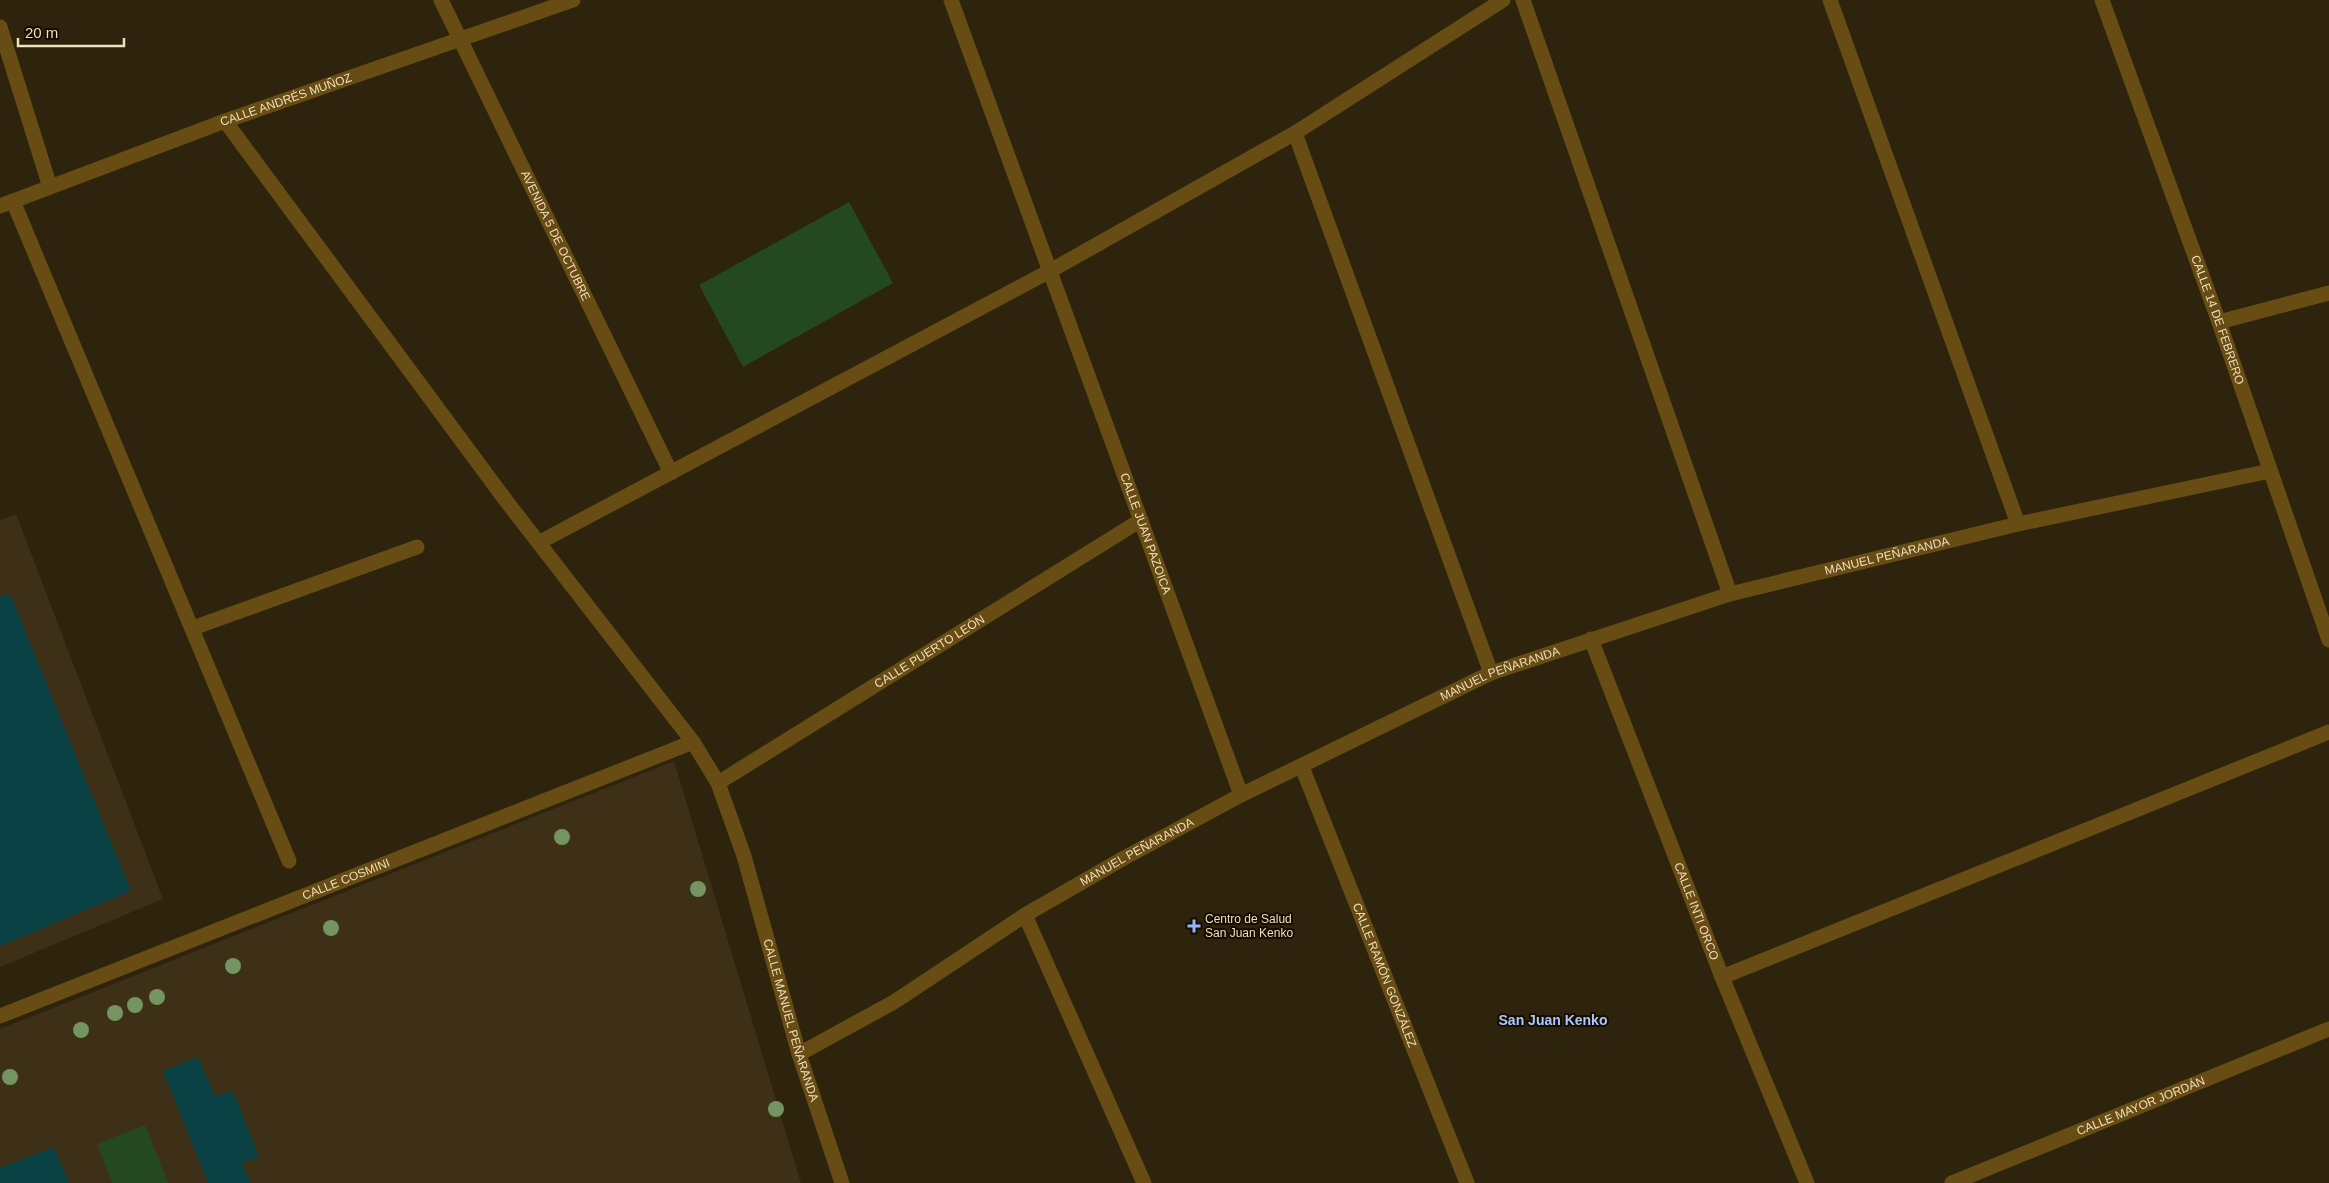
<svg xmlns="http://www.w3.org/2000/svg" width="2329" height="1183" font-family="Helvetica,sans-serif">
<style>
.built{fill:#3d3016}
.green{fill:#244822}
.building{fill:#0b4246}
.lines{fill:none;stroke-linecap:round;stroke-linejoin:round}
.minor{stroke:#674d14;stroke-width:15}
.tree{fill:#749461}
.poi-dot{fill:#92b7fd;stroke:#160c00;stroke-width:2}
.labels{text-anchor:middle;dominant-baseline:central;stroke-width:4;stroke-linejoin:round;paint-order:stroke}
.street-label{font-size:12px;fill:#f1dfbd;stroke:#160c00}
.poi-label{font-size:12px;fill:#f1dfbd;stroke:#160c00;text-anchor:start}
.neighbourhood-label{font-size:14px;font-weight:bold;fill:#abc7fb;stroke:#160c00}
</style>
<rect width="100%" height="100%" fill="#2e230c"/>
<!-- built -->
<g class="built">
<polygon points="16,514 163,899 0,967 0,520"/>
<polygon points="674,761 801,1183 0,1183 0,1029"/>
</g>
<!-- green -->
<g class="green">
<polygon points="849,202 893,283 743,367 699,285"/>
<polygon points="145,1125 168,1183 112,1183 97,1144"/>
</g>
<!-- building -->
<g class="building">
<polygon points="10,594 131,891 0,946 0,597"/>
<polygon points="198,1057 215,1096 233,1091 259,1156 242,1163 251,1183 208,1183 163,1071"/>
<polygon points="54,1147 69,1183 0,1183 0,1168"/>
</g>
<g class="lines">
<!-- minor -->
<g class="minor">
<path id="s1" d="M441,0L671,473"/>
<path id="s2" d="M951,0L1241,795"/>
<polyline points="1523,0 1730,594"/>
<polyline points="1830,0 2018,524"/>
<path id="s3" d="M2102,0L2219,322L2329,640"/>
<polyline points="0,27 50,187"/>
<path id="s4" d="M225,121L507,502L693,742L718,783L744,856L799,1054L842,1183"/>
<polyline points="1295,133 1491,673"/>
<polyline points="13,201 289,861"/>
<path id="s5" d="M0,206L225,121L573,0"/>
<polyline points="2219,322 2329,293"/>
<polyline points="540,542 1050,271 1295,133 1503,0"/>
<polyline points="193,628 417,547"/>
<path id="s6" d="M1591,639L1722,977L1807,1183"/>
<path id="s7" d="M1302,767L1467,1183"/>
<path id="s8" d="M718,783L1141,520"/>
<polyline points="1025,915 1144,1183"/>
<polyline points="1722,977 2329,732"/>
<path id="s9" d="M0,1016L693,742"/>
<path id="s10" d="M799,1054L894,1002L1025,915L1124,858L1241,795L1491,673L1730,594L2018,524L2270,471"/>
<path id="s11" d="M1952,1183L2329,1029"/>
</g>
</g>
<!-- trees -->
<g class="tree">
<circle cx="562" cy="837" r="8"/>
<circle cx="698" cy="889" r="8"/>
<circle cx="331" cy="928" r="8"/>
<circle cx="233" cy="966" r="8"/>
<circle cx="157" cy="997" r="8"/>
<circle cx="135" cy="1005" r="8"/>
<circle cx="115" cy="1013" r="8"/>
<circle cx="81" cy="1030" r="8"/>
<circle cx="10" cy="1077" r="8"/>
<circle cx="776" cy="1109" r="8"/>
</g>
<!-- markers -->
<path class="poi-dot" d="M1191.5 918.5h5v5h5v5h-5v5h-5v-5h-5v-5h5z"/>
<g class="labels">
<!-- street labels -->
<g class="street-label">
<text stroke="none"><textPath href="#s5" startOffset="305">CALLE ANDRÉS MUÑOZ</textPath></text>
<text stroke="none"><textPath href="#s1" startOffset="262">AVENIDA 5 DE OCTUBRE</textPath></text>
<text stroke="none"><textPath href="#s3" startOffset="340">CALLE 14 DE FEBRERO</textPath></text>
<text stroke="none"><textPath href="#s2" startOffset="568">CALLE JUAN PAZOICA</textPath></text>
<text stroke="none"><textPath href="#s10" startOffset="1204">MANUEL PEÑARANDA</textPath></text>
<text stroke="none"><textPath href="#s8" startOffset="249">CALLE PUERTO LEÓN</textPath></text>
<text stroke="none"><textPath href="#s10" startOffset="799">MANUEL PEÑARANDA</textPath></text>
<text stroke="none"><textPath href="#s10" startOffset="394">MANUEL PEÑARANDA</textPath></text>
<text stroke="none"><textPath href="#s9" startOffset="372">CALLE COSMINI</textPath></text>
<text stroke="none"><textPath href="#s6" startOffset="292">CALLE INTI ORCO</textPath></text>
<text stroke="none"><textPath href="#s7" startOffset="224">CALLE RAMÓN GONZÁLEZ</textPath></text>
<text stroke="none"><textPath href="#s4" startOffset="1074">CALLE MANUEL PEÑARANDA</textPath></text>
<text stroke="none"><textPath href="#s11" startOffset="204">CALLE MAYOR JORDÁN</textPath></text>
</g>
<!-- poi labels -->
<g class="poi-label">
<text x="1205" y="919">Centro de Salud<tspan x="1205" dy="14">San Juan Kenko</tspan></text>
</g>
<!-- neighbourhood labels -->
<g class="neighbourhood-label">
<text x="1553" y="1020">San Juan Kenko</text>
</g>
</g>
<!-- scale -->
<path d="M18 38v8h106v-8" fill="none" stroke="#f1dfbd" stroke-width="2.5"/>
<text x="25" y="38" font-size="15" fill="#f1dfbd" stroke="#160c00" stroke-width="4" paint-order="stroke">20 m</text>
</svg>
